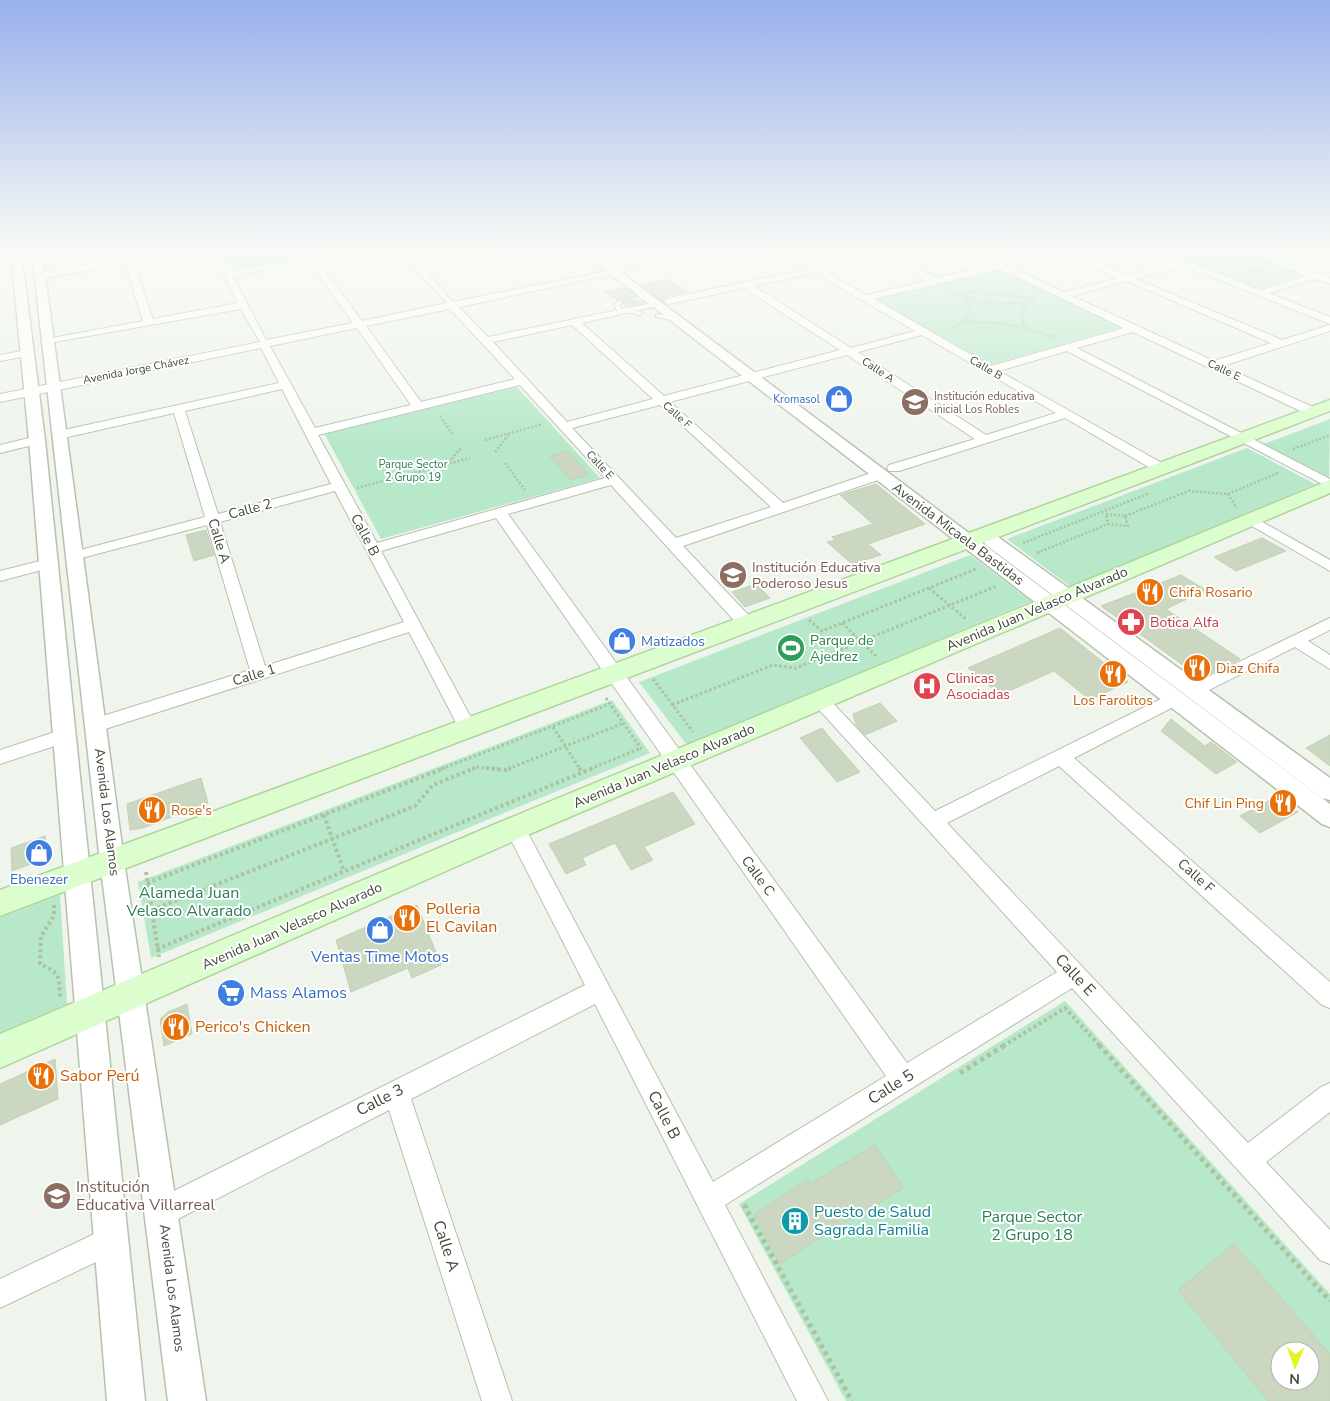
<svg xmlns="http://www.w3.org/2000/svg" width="1330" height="1401" font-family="'Nunito Sans',sans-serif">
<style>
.green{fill:#b6e8c9;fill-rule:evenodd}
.building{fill:#cbd7c1;stroke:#c2d2b4;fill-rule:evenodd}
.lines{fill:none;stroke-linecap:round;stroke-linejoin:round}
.service-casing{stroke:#b6c1ae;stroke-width:2}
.minor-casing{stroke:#b6c1ae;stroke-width:2}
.tertiary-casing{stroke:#b6c1ae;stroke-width:3}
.secondary-casing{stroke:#afd49c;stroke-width:3}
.path-far4{stroke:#aec29f;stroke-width:2;stroke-dasharray:1 1;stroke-linecap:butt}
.path-far3{stroke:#aec29f;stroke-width:2.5;stroke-dasharray:2 2;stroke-linecap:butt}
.path-far2{stroke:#aec29f;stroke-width:3;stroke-dasharray:2.5 2.5;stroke-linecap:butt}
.path-far1{stroke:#aec29f;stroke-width:4;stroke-dasharray:3 3;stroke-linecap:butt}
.path{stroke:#aec29f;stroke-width:5;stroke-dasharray:4 4;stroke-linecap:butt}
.service{fill:#fff;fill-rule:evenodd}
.minor{fill:#fff;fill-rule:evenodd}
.tertiary{fill:#fff;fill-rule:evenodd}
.secondary{fill:#dcfdcd;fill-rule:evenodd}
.labels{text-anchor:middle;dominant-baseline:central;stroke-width:4;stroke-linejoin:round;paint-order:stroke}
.far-street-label{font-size:11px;fill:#414a39;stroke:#fff}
.far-education-label{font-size:11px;fill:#785e54;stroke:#fff;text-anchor:start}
.far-shop-label{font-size:11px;fill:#366cbe;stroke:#fff;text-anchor:end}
.far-park-label{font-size:11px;fill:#2c7c58;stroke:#fff}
.street-label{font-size:14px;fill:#414a39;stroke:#fff}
.education-label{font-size:14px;fill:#785e54;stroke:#fff;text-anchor:start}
.food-label{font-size:14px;fill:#c56008;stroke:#fff;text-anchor:start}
.health-label{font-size:14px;fill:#be3a42;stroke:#fff;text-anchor:start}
.leisure-label{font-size:14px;fill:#27864d;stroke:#fff;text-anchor:start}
.shop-label{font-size:14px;fill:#366cbe;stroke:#fff;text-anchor:start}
.near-park-label{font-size:16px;fill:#2c7c58;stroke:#fff}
.near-food-label{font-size:16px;fill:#c56008;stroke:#fff;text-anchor:start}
.near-shop-label{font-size:16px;fill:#366cbe;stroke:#fff}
.near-street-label{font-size:16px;fill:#414a39;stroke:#fff}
.near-education-label{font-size:16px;fill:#785e54;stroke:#fff;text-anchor:start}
.near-culture-label{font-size:16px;fill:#0d838f;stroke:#fff;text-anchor:start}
</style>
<rect width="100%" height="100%" fill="#eff5ec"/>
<!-- green -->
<g class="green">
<polygon points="224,252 338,252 235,270"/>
<polygon points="1166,252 1243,252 1305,275 1259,288"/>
<polygon points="1001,268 1122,327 991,365 875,299"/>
<polygon points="516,386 600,478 381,539 324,433"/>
<polygon points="1330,419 1329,477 1264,444"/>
<polygon points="1247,448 1315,484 1071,587 1007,539"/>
<polygon points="970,555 1031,601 687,745 639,682"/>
<polygon points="612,700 650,753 151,958 138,882"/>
<polygon points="60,895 67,1004 0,1032 0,918"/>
<path d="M1065,1001L1330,1294V1401H846L739,1204ZM1280,1351H1310V1381H1280Z"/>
</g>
<!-- building -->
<g class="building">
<polygon points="667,279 687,292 669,296 662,301 640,285"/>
<polygon points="625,288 636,296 629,298 630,301 644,303 627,306 623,304 623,300 617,300 605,292"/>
<polygon points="568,451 589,475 570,480 550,456"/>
<polygon points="876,484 925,524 868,544 881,555 852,564 827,542 835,540 832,537 873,524 840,495"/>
<polygon points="206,530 214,555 194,561 186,535"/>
<polygon points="1262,538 1286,551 1236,571 1214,557"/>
<polygon points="1181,575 1206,590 1166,609 1240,659 1201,678 1101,606"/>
<polygon points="756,584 770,598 745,607 732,592"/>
<polygon points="1060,628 1128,682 1090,700 1054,671 1000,695 968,668"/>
<polygon points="880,703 897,721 865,735 856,725 853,714"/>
<polygon points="1171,719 1205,746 1211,742 1237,762 1216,774 1161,731"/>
<polygon points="822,728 831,739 860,772 837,782 800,738"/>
<polygon points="1330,735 1330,766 1306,748"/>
<polygon points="201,778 208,803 143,828 130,830 127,804"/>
<polygon points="673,792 695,824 644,847 653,860 631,870 615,843 582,858 586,865 566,874 549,844"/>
<polygon points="1278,796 1298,812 1260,833 1240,816"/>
<polygon points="45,836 47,858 12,871 11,848"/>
<polygon points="417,905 441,965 412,978 408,968 351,992 336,940"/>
<polygon points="187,1004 192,1034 164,1046 160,1019 168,1012"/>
<polygon points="55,1059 58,1099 0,1125 0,1084"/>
<polygon points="875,1145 903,1188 856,1218 855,1216 780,1264 754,1214 808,1180 810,1184"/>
<path d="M1234,1244L1330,1354V1401H1268L1178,1290ZM1280,1351H1310V1381H1280Z"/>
</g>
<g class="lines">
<defs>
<g id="service">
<polygon points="644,296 646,296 646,298 633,300 631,299"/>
<polygon points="619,301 623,302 619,305 623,311 620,313 618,312 614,304"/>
<polygon points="626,308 642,312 643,313 640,315 624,311 624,309"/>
<polygon points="658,314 675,318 672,320 656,317 656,315"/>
</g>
<g id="minor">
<path d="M122,252H131L132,258L165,252H186L134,263L153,319L238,303L212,252H221L231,271L336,252H356L318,261L362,321L447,303L399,252H408L422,267L501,252H520L427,272L453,302L699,252H717L459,307L488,337L657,302V306L582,323L664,396L840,350L744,288L669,304L664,301L669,298L808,269L781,252H792L866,295L927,281L876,252H887L937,278L992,265L967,252H979L1064,292L1118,278L1062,252H1074L1128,275L1175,263L1152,252H1164L1260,290L1307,276L1246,252H1259L1330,278V284L1316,279L1269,293L1330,317V324L1184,266L1136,279L1282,340L1330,325V331L1223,366L1317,409L1319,412L1317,415H1309L1133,332L1077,348L1330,479V488L1067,351L999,371L1167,466L1169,469L1167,472H1157L1065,418L899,471H889L887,468L889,465L975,439L847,355L670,402L783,503L874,472L879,471L886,475L884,478L683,546L753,620L755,624L753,628H741L611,485L508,514L907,1063L1057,972L814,704L811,700L814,696L820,694L826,696L935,811L1169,695L1175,693L1181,695L1184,699L1181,703L1074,758L1330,982V1008L1322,1005L1059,766L947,823L1248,1143L1321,1087L1330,1083V1112L1266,1162L1330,1230V1264L1320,1260L1072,988L725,1205L828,1401H797L595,1004L411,1099L512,1401H482L389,1110L172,1222L162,1226L152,1222L148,1212L152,1202L585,985L505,828L508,822L515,820L522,822L713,1182L886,1076L496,518L381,551L476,727L473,732L467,734L461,732L409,632L102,730L96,732L90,730L87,725L90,720L250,670L207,525L74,560L67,556L69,553L205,517L174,413L59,439L53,435L59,431L279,383L261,348L0,402V394L260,342L241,309L43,344L42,342L47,339L143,321L125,264L39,279L34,276L39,273L124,259ZM310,262L353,323L266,340L233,276ZM1000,269L1124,328L991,366L874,299ZM815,273L915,331L851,348L754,286ZM1127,281L1271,343L1214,361L1072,296ZM450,309L515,379L421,402L366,326ZM572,325L653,399L567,422L493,342ZM357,328L411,405L315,428L270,346ZM922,335L1056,413L986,435L858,352ZM520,385L605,478L377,543L318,435ZM282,389L331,484L218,514L185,411ZM660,405L771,507L676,538L572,428ZM335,491L404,622L265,666L220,522Z"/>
<polygon points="28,350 33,353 32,355 0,361 0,355"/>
<polygon points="37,436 43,440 41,443 0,453 0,445"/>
<polygon points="1250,515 1330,560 1330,571 1245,522 1243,519 1245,516"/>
<polygon points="48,559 53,561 55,564 53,567 0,581 0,571"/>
<polygon points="1330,618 1330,630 1308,641 1330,655 1330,669 1295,647 1199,695 1193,697 1187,695 1184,691 1187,687"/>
<polygon points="64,729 70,731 73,736 70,741 0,764 0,750"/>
<polygon points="111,1226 121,1230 125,1240 121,1250 0,1308 0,1279"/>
</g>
<g id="tertiary">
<polygon points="11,252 21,252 45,440 145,1401 107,1401 29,440"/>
<polygon points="32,252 42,252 124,861 206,1401 168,1401 100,861"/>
<polygon points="582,252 594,252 1330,804 1330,827 1322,824"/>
<polygon points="992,536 998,537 1330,778 1330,800 1322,798 986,545 983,541 986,537"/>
</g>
<g id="secondary">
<polygon points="1330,400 1330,411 0,916 0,890"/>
<polygon points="1330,480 1330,493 525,836 0,1068 0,1034 505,820"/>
</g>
</defs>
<!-- service casing -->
<use href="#service" class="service-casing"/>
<!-- minor casing -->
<use href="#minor" class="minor-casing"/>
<!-- tertiary casing -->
<use href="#tertiary" class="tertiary-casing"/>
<!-- secondary casing -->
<use href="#secondary" class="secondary-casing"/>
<!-- path-far4 -->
<g class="path-far4">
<polyline points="1207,257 1223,252"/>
<polyline points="1215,259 1236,261"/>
<polyline points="1250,270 1263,271"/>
<polyline points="961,291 1034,298"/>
<polyline points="948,293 984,302 1026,304"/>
<polyline points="986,294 995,308"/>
<polyline points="965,321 1008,324 1056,337"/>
<path d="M1025,327C1018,314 1024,305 1035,298"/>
<path d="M948,330C968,320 978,310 961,291"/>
</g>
<!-- path-far3 -->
<g class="path-far3">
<polyline points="440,416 454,436"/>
<polyline points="485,440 543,424"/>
<polyline points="1293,449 1330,435"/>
<polyline points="495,452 510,433"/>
<polyline points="505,463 525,490"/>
<polyline points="446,465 462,447"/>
<polyline points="357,488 470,458"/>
<polyline points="1228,494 1237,508"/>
<polygon points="1106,514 1125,516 1128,526 1108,524"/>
<polyline points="1125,516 1189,491 1228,494 1278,473"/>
<polyline points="1023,543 1150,493"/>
<polyline points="1037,553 1108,524"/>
</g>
<!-- path-far2 -->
<g class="path-far2">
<polyline points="1037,553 1040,552"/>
<polyline points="929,588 966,619"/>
<polyline points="809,620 822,631 976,569"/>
<polyline points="842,623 876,656"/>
<polyline points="653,679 693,732"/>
<polyline points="606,698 642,750"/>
<polyline points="672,705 773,665 796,668 997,586"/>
<polyline points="553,727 580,769"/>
<polyline points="441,769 610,704"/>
<polyline points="472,769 477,767 498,769"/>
<polyline points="508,769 624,723"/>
<polyline points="590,769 641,748"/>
</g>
<!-- path-far1 -->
<g class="path-far1">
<polyline points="486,768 506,770 511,768"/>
<polyline points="579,768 582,772"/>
<polyline points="324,815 344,871"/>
<polyline points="146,872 159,957"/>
<polyline points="147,883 445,768"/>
<path d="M54,905V916L41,936L40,964C60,973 59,976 60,997"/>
<polyline points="152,910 415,806 433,785 475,768"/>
<polyline points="157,949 593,768"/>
<polyline points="1003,1046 1065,1008 1100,1046"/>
</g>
<!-- path -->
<g class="path">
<polyline points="1099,1045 1330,1301"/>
<polyline points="960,1073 1005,1045"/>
<polyline points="747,1205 745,1207 852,1401"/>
</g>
<!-- service -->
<use href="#service" class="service"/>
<!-- minor -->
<use href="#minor" class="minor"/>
<!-- tertiary -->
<use href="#tertiary" class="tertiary"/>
<!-- secondary -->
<use href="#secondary" class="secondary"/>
</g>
<!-- sky -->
<linearGradient id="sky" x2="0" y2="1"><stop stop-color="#99b0eb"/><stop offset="0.56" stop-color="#f8faf6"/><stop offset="1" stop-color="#f8faf6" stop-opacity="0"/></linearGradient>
<rect width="1330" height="448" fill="url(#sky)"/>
<!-- icons -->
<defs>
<symbol id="shop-disc" viewBox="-11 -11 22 22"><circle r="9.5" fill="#3f7fe0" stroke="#fff"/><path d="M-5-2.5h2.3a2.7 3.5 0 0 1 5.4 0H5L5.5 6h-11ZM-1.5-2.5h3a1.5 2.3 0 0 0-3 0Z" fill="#fff"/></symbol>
<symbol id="school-disc" viewBox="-11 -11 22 22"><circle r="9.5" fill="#8d6e63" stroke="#fff"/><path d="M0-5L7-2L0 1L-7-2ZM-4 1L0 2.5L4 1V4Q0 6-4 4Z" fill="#fff"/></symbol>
<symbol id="restaurant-disc" viewBox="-11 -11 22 22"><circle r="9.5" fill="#e8710a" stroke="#fff"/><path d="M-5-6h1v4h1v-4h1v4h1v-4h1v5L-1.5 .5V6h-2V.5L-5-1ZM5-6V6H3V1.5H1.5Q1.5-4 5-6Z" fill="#fff"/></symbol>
<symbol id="pharmacy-disc" viewBox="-11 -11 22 22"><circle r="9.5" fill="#e0444e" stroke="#fff"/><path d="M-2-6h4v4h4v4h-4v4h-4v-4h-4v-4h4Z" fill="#fff"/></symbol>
<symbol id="stadium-disc" viewBox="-11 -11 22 22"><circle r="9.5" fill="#2e9e5b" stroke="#fff"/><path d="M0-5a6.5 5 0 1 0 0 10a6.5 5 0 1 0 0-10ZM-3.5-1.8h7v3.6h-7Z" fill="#fff"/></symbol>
<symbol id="hospital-disc" viewBox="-11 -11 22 22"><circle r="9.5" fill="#e0444e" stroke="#fff"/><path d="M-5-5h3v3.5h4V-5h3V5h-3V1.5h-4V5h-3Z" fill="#fff"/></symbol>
<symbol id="supermarket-disc" viewBox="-11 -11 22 22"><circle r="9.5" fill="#3f7fe0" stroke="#fff"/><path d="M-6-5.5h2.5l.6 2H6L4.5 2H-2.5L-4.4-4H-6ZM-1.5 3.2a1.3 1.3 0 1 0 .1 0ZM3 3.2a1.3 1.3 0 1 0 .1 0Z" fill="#fff"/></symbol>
<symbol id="building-disc" viewBox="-11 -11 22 22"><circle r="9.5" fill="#0f9aa8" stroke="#fff"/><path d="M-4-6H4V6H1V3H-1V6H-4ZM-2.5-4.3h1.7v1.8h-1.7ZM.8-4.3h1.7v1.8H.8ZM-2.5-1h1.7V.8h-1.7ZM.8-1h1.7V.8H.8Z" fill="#fff"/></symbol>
</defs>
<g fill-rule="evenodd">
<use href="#shop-disc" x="823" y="383" width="32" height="32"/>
<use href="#school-disc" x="899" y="386" width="32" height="32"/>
<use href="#school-disc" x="717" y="559" width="32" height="32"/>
<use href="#restaurant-disc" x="1134" y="576" width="32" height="32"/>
<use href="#pharmacy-disc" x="1115" y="606" width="32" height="32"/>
<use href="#shop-disc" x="606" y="625" width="32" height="32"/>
<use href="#stadium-disc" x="775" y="632" width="32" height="32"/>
<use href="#restaurant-disc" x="1181" y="652" width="32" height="32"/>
<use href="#restaurant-disc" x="1097" y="658" width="32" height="32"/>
<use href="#hospital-disc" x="911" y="670" width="32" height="32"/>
<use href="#restaurant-disc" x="1267" y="787" width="32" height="32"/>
<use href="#restaurant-disc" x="136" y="794" width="32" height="32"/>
<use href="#shop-disc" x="23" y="837" width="32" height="32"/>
<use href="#restaurant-disc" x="391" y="902" width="32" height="32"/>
<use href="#shop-disc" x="364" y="914" width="32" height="32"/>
<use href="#supermarket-disc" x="215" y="977" width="32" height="32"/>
<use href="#restaurant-disc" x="160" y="1011" width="32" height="32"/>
<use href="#restaurant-disc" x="25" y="1060" width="32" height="32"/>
<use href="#school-disc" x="41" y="1180" width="32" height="32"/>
<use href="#building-disc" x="779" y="1205" width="32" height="32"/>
</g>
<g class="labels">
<!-- far-street labels -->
<g class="far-street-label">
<text transform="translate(986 368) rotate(30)">Calle B</text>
<text transform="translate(136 370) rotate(-11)">Avenida Jorge Chávez</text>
<text transform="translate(878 370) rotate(33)">Calle A</text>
<text transform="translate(1224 370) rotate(25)">Calle E</text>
<text transform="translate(677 415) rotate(42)">Calle F</text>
<text transform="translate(600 465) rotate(47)">Calle E</text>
</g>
<!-- far-education labels -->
<g class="far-education-label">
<text x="934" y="396">Institución educativa<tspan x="934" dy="13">inicial Los Robles</tspan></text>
</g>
<!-- far-shop labels -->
<g class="far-shop-label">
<text x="820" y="399">Kromasol</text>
</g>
<!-- far-park labels -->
<g class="far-park-label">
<text x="413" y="464">Parque Sector<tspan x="413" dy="13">2 Grupo 19</tspan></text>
</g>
<!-- street labels -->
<g class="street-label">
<text transform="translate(250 509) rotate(-15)">Calle 2</text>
<text transform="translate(958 534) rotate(37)">Avenida Micaela Bastidas</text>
<text transform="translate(365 535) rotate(62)">Calle B</text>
<text transform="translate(219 541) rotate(73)">Calle A</text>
<text transform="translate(1037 609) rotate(-23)">Avenida Juan Velasco Alvarado</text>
<text transform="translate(254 675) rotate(-17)">Calle 1</text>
<text transform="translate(664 766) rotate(-23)">Avenida Juan Velasco Alvarado</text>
<text transform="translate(107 812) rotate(83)">Avenida Los Alamos</text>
<text transform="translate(758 876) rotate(54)">Calle C</text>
<text transform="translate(1196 876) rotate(42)">Calle F</text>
<text transform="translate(292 926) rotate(-24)">Avenida Juan Velasco Alvarado</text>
<text transform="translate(172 1288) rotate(83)">Avenida Los Alamos</text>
</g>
<!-- education labels -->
<g class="education-label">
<text x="752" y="567">Institución Educativa<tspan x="752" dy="16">Poderoso Jesus</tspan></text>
</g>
<!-- food labels -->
<g class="food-label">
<text x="1169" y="592">Chifa Rosario</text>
<text x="1216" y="668">Diaz Chifa</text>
<text x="1113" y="700" text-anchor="middle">Los Farolitos</text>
<text x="1264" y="803" text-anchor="end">Chif Lin Ping</text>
<text x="171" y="810">Rose's</text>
</g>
<!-- health labels -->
<g class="health-label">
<text x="1150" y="622">Botica Alfa</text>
<text x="946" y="678">Clinicas<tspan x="946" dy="16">Asociadas</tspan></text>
</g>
<!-- leisure labels -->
<g class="leisure-label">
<text x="810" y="640">Parque de<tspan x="810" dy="16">Ajedrez</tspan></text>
</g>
<!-- shop labels -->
<g class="shop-label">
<text x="641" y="641">Matizados</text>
<text x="39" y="879" text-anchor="middle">Ebenezer</text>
</g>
<!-- near-park labels -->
<g class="near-park-label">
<text x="189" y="893">Alameda Juan<tspan x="189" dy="18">Velasco Alvarado</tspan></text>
<text x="1032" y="1217">Parque Sector<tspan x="1032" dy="18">2 Grupo 18</tspan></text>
</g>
<!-- near-food labels -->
<g class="near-food-label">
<text x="426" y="909">Polleria<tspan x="426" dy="18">El Cavilan</tspan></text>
<text x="195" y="1027">Perico's Chicken</text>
<text x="60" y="1076">Sabor Perú</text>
</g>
<!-- near-shop labels -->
<g class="near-shop-label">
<text x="380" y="957">Ventas Time Motos</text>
<text x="250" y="993" text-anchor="start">Mass Alamos</text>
</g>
<!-- near-street labels -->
<g class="near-street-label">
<text transform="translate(1075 975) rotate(47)">Calle E</text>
<text transform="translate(891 1087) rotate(-32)">Calle 5</text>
<text transform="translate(380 1100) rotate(-27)">Calle 3</text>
<text transform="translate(664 1115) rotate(63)">Calle B</text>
<text transform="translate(446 1246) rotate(72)">Calle A</text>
</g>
<!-- near-education labels -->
<g class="near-education-label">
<text x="76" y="1187">Institución<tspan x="76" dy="18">Educativa Villarreal</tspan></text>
</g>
<!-- near-culture labels -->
<g class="near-culture-label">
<text x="814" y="1212">Puesto de Salud<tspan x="814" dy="18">Sagrada Familia</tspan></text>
</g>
</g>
<!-- north arrow -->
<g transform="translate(1295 1366) rotate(182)"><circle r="24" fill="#ffffff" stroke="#b3b7b0"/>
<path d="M0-4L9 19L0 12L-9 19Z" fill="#e5f523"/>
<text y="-8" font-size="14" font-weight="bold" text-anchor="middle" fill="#414a39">N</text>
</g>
</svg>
